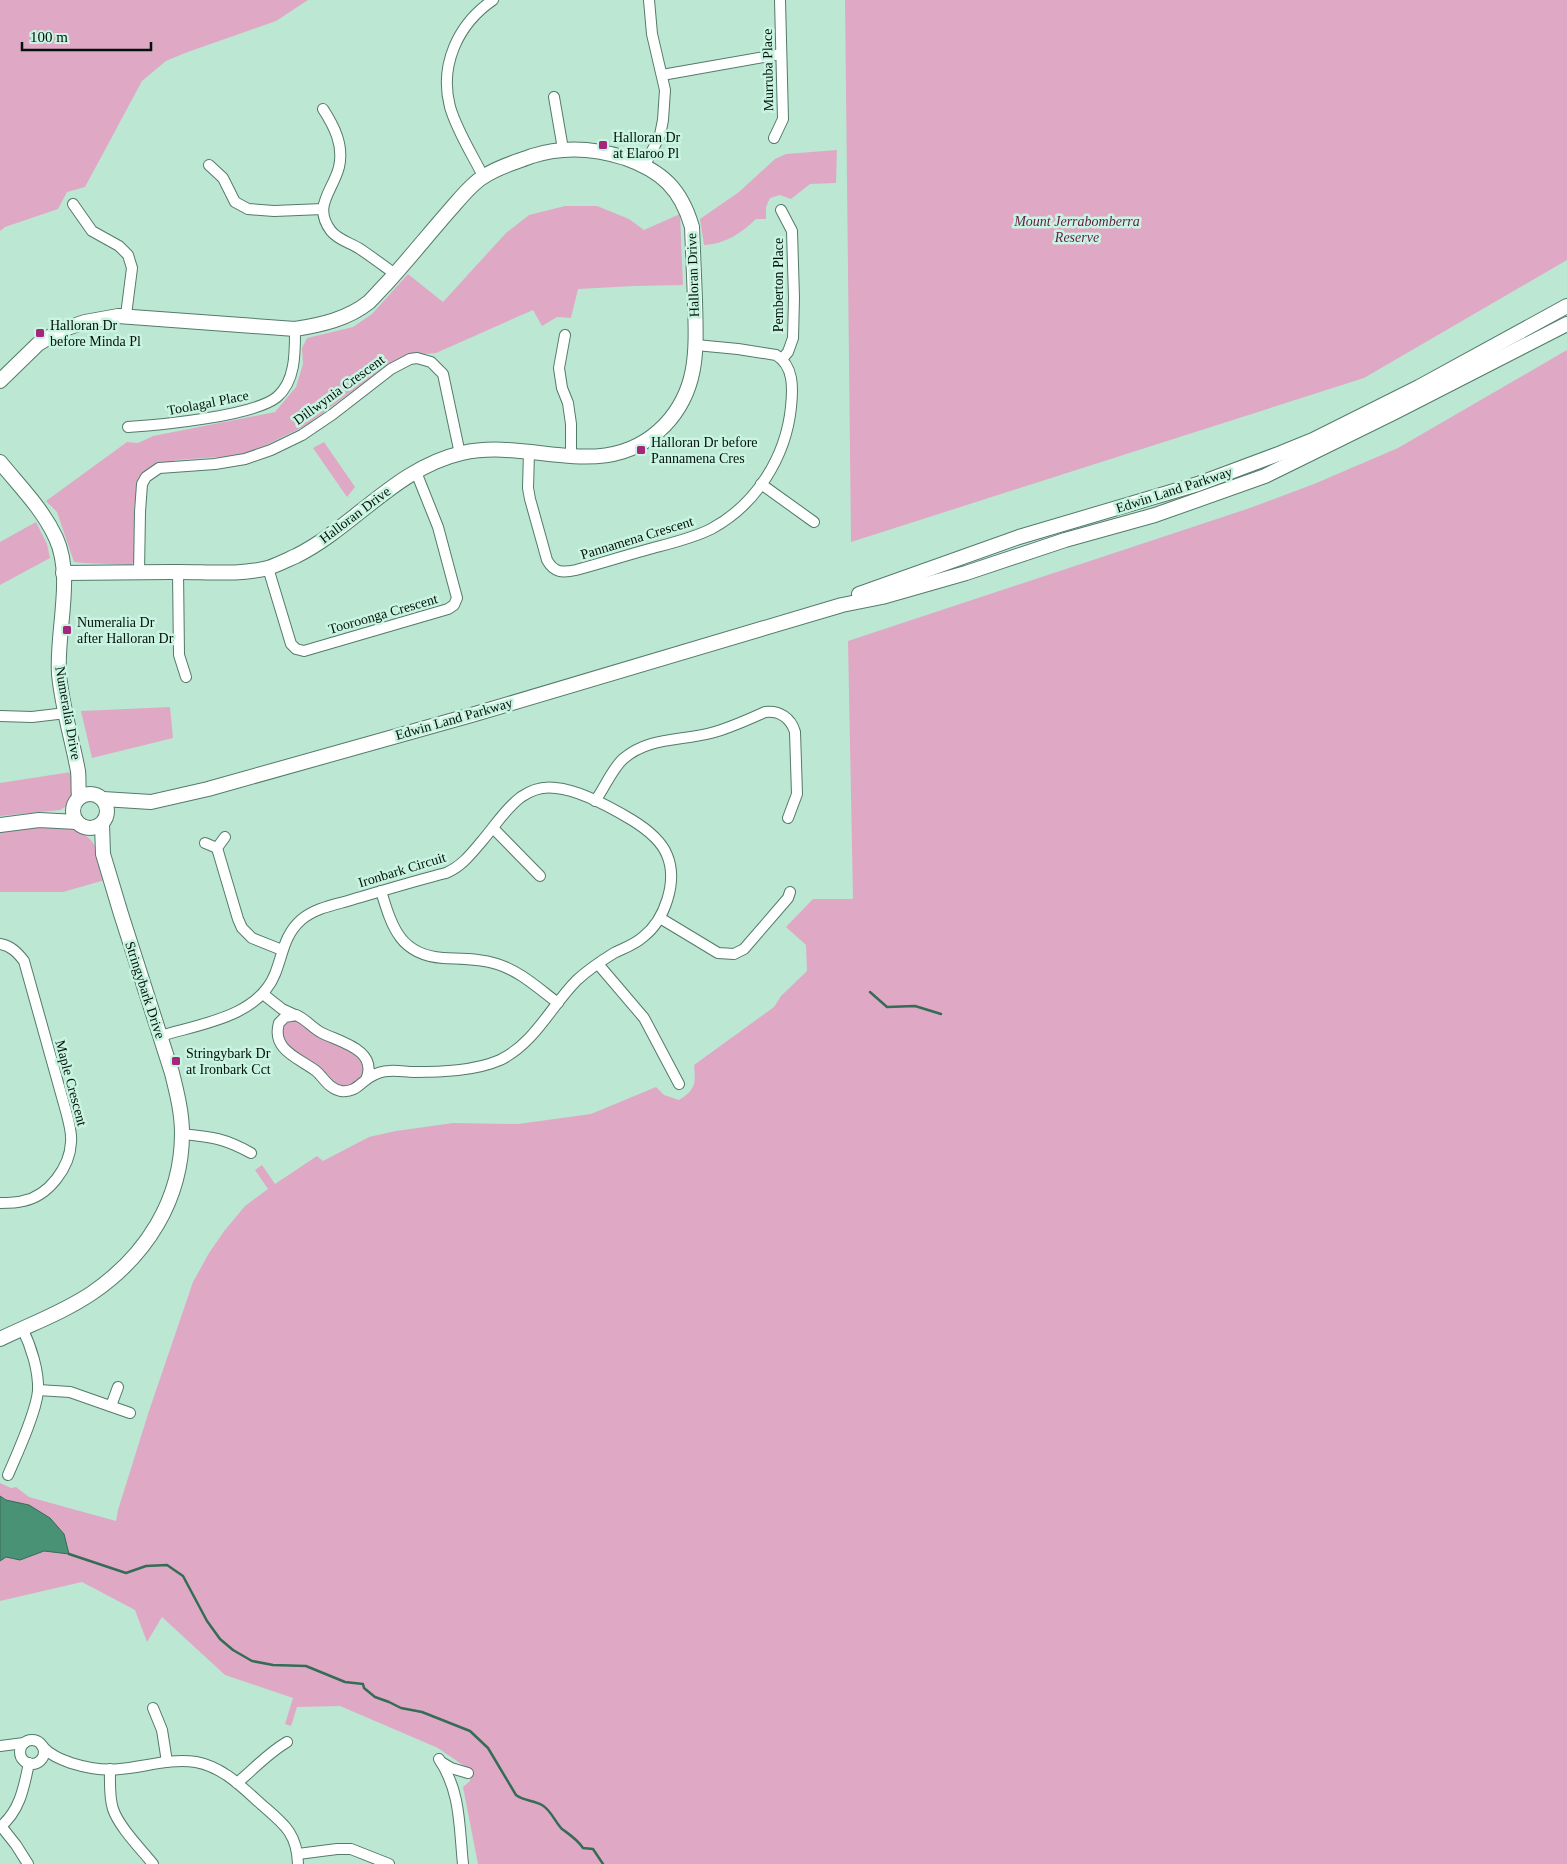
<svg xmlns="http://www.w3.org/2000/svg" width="1567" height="1864" font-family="'Times New Roman',serif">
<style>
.green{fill:#dfa9c5}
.water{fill:#499276;stroke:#346c56}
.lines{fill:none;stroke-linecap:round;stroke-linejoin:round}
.stream{stroke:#346c56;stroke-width:2.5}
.street-casing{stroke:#537b6a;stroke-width:12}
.secondary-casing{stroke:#537b6a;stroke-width:16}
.street{stroke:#fff;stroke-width:10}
.secondary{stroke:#fff;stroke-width:14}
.poi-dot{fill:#a52779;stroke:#c9f4e1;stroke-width:2}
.labels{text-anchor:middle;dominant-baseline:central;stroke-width:5;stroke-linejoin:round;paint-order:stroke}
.street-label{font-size:14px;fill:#03120c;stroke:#c9f4e1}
.poi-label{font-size:14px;fill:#03120c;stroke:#c9f4e1;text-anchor:start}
.park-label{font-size:14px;font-style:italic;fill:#641b49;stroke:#c9f4e1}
</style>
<rect width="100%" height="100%" fill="#bce7d3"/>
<!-- green -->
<g class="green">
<polygon points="0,0 308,0 276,21 185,53 166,61 155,70 142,81 85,187 67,192 58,209 5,227 0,231"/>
<polygon points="845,0 1567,0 1567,260 1364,378 851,542"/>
<path d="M837,150L836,183L810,184L791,199L780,195L770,198L766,207V219H756C742,233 725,244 704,245L700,219L739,192L775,159L786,154Z"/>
<polygon points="565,206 597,206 629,219 644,230 680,214 683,285 634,286 578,289 571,318 557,317 542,326 533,310 436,353 404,356 384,368 305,426 246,455 176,460 149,469 138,482 134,510 136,559 131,565 84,563 74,562 57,512 46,501 127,442 138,443 153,436 275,412 296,387 303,364 302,348 307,338 353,327 372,314 408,274 443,302 506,233 529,215"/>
<path d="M1567,350V1864H478L463,1787L470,1781V1770L438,1748L340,1706L297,1707L291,1726L285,1724L293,1698L225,1675L162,1617L147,1642L135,1610L82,1582L0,1601V1483L11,1488L16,1487L29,1497L116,1521L118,1510L149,1411L193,1282L209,1253L225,1230L245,1206L268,1189L255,1170L262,1165L275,1184L317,1156L323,1161L369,1137L396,1131L453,1123L518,1124L591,1114L656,1087L664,1095L679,1100C695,1090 696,1084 694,1065L774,1007L781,996L807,971L806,945L786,927L813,899H853L848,641L1247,509L1314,484L1398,448Z"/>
<polygon points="324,442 355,487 347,497 313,448"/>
<polygon points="36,522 47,544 50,558 0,585 0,542"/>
<polygon points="170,707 173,738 92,758 81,711"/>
<polygon points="71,772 74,802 60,810 0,816 0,783"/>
<path d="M26,827C47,827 83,823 95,846C100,855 102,869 105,880L63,892H0V830Z"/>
<path d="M295,1019L356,1053L365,1066C361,1084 358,1086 340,1087L296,1056L283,1041L282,1027L285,1022Z"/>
</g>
<!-- water -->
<polygon class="water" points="0,1496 6,1500 29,1505 50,1518 64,1534 69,1554 44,1551 20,1560 6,1557 0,1561"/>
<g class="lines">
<!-- stream -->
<g class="stream">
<polyline points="870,992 887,1007 915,1006 941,1014"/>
<path d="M69,1554L126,1573L146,1566L167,1565L183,1576L207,1621L220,1639L233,1650L252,1661L273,1665L306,1666L345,1682L363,1684L364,1688L375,1697L389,1702L401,1708L422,1712L470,1731L488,1748L516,1795C524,1801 533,1800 542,1805C551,1810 555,1822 562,1829C570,1835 577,1839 583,1848L593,1849L603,1864"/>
</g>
<defs>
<g id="street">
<polyline points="662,75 781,54"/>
<polyline points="554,97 563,149"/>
<path d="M323,109C334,126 344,145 339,167C333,191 312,206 331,231C338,240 351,243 360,249C372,257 384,266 395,274"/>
<polyline points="774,138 783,119 780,0"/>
<polyline points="209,165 223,178 235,202 248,209 274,211 323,209"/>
<polyline points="645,165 660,135 663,120 665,90 652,34 649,0"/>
<path d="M483,176C472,154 457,131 450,107C439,65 458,24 493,0"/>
<polyline points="73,204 92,231 119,246 128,255 132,268 126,315"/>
<polyline points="781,210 792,231 794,298 793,338 788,352 782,359"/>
<polyline points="565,335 559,368 562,388 568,403 571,424 571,457"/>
<path d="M128,427C160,425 254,416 277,397C296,381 295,351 295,329"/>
<path d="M529,452L528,488L530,499L547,560C554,573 563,573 576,570C602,563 627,555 653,548C672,543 693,538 711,529C756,505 786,457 791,407C793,388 794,366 776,355L738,349L696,345"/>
<polyline points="761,484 814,522"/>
<polyline points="268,568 291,644 296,649 304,651 448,609 454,605 457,598 438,527 416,472"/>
<polyline points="139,572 140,512 142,484 146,477 159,468 215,464 245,459 271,450 302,435 333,414 391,369 410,359 417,358 431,362 443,374 460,454"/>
<polyline points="178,572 179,655 186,677"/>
<polyline points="0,716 32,717 66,713"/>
<path d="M595,801C604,789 612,769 623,759C648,737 680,741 711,733C730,728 747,720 765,712C779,710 791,718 795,732L797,794L788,818"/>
<polyline points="493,828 540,876"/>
<polyline points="225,837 217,848 238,919 242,928 252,938 282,950"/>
<polyline points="205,843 217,848"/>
<path d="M381,891C392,927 400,955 443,958C461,959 479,958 497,964C520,971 539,989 558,1003"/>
<polyline points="660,918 718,953 734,954 744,949 788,898 790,892"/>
<path d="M0,944C11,946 17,952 24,961L67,1115C69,1124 72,1133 71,1142C70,1167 49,1196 23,1201C16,1203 8,1203 0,1203"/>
<polyline points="598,964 644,1018 679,1084"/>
<polyline points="263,994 282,1009 295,1015"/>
<path d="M160,1036C200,1024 258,1017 275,974C283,954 284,935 301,920C315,908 334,905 351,900C382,891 414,881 446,873C462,866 471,854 482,841C495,826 505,809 521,797C531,790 543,786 556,788C579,790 612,808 632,820C645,828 661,840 667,855C678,881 665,920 643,937C634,945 624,948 614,953C601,961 588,970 577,980C551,1006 535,1043 500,1060C475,1071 441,1072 414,1072C406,1072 397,1070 389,1071C383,1071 375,1074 370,1077C360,1083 355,1093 341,1091C329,1089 324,1078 316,1071C299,1058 271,1050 279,1023L285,1017L296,1015C306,1019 312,1028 322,1033C340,1042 379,1050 366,1080"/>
<path d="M182,1134C212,1137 224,1138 251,1153"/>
<polyline points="38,1390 70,1392 130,1413"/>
<polyline points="111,1406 118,1387"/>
<path d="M8,1475C17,1454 36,1413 38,1391C39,1371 31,1346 22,1328"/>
<polyline points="153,1708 162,1730 167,1762"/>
<circle cx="32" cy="1752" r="12"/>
<polyline points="0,1746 24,1743"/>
<path d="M42,1746C50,1755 60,1759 71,1763C87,1768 103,1771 120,1769C145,1767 170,1758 196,1762C223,1767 242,1787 262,1805C284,1824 297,1833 298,1864"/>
<path d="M439,1759C461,1792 459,1826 463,1864"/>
<polyline points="441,1762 451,1768 468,1773"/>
<path d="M110,1769C110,1782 109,1797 113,1809C119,1827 141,1849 153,1864"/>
<path d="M237,1783C254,1769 268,1753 287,1742"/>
<polyline points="1,1826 16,1845 28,1864"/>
<path d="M0,1827C20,1811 24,1787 29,1763"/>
<polyline points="298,1854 337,1849 351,1849 389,1864"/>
</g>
<g id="secondary">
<path d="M0,381L38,344L61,330L85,322L118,316L295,329C321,325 348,319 369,302C375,296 381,289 387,283C408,260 428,235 449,211C459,200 470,185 483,177C497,167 516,162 532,156C563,146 594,148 625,158C662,171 681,189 692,227C693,252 694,276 695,300C696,346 700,388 665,425C606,486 532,437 462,453C396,468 354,527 296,556C287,560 277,565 268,568C237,576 202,571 170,572C135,572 99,573 63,573"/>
<path d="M0,462C21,488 42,508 56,538C74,577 56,632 59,674C62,707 72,739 78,771C79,780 78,788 79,797"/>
<polyline points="859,594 1019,537 1198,484 1281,453 1313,440 1419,387 1567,306"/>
<circle cx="90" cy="811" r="17"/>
<polyline points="103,799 151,802 208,789 475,714 842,605 882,597 966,573 1065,540 1155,515 1265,476 1395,412 1567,324"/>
<polyline points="0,825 39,820 77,822"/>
<path d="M0,1339C31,1324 64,1312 92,1293C146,1256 182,1200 182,1133C182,1113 177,1093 172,1073L121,914L103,854L102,824"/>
</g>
</defs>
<!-- street casing -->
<use href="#street" class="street-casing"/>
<!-- secondary casing -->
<use href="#secondary" class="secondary-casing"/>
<!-- street -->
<use href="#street" class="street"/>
<!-- secondary -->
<use href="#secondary" class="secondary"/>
</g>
<!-- markers -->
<g class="poi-dot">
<rect x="598" y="140" width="10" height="10" rx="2.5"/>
<rect x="35" y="328" width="10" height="10" rx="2.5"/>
<rect x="636" y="445" width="10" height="10" rx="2.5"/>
<rect x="62" y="625" width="10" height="10" rx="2.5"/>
<rect x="171" y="1056" width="10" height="10" rx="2.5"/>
</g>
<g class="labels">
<!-- street labels -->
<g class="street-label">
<text transform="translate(768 70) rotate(-91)">Murruba Place</text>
<text transform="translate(693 275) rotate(-92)">Halloran Drive</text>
<text transform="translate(778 285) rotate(-90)">Pemberton Place</text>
<text transform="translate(339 390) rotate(-36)">Dillwynia Crescent</text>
<text transform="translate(208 403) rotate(-11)">Toolagal Place</text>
<text transform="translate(1174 490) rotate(-18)">Edwin Land Parkway</text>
<text transform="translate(355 515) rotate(-37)">Halloran Drive</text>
<text transform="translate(637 538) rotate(-17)">Pannamena Crescent</text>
<text transform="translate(383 614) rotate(-16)">Tooroonga Crescent</text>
<text transform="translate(68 713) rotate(80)">Numeralia Drive</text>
<text transform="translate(454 719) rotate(-16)">Edwin Land Parkway</text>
<text transform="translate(402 870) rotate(-17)">Ironbark Circuit</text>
<text transform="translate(145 990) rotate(72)">Stringybark Drive</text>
<text transform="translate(71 1083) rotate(75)">Maple Crescent</text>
</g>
<!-- poi labels -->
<g class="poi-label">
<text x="613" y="137">Halloran Dr<tspan x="613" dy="16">at Elaroo Pl</tspan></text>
<text x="50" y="325">Halloran Dr<tspan x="50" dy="16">before Minda Pl</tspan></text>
<text x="651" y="442">Halloran Dr before<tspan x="651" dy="16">Pannamena Cres</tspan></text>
<text x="77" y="622">Numeralia Dr<tspan x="77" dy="16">after Halloran Dr</tspan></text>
<text x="186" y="1053">Stringybark Dr<tspan x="186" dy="16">at Ironbark Cct</tspan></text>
</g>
<!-- park labels -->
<g class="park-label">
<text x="1077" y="221">Mount Jerrabomberra<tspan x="1077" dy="16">Reserve</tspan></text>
</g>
</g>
<!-- scale -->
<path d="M22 42v8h129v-8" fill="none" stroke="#03120c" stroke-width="2.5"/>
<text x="30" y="42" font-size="15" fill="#03120c" stroke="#c9f4e1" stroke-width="4" paint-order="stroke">100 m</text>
</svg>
